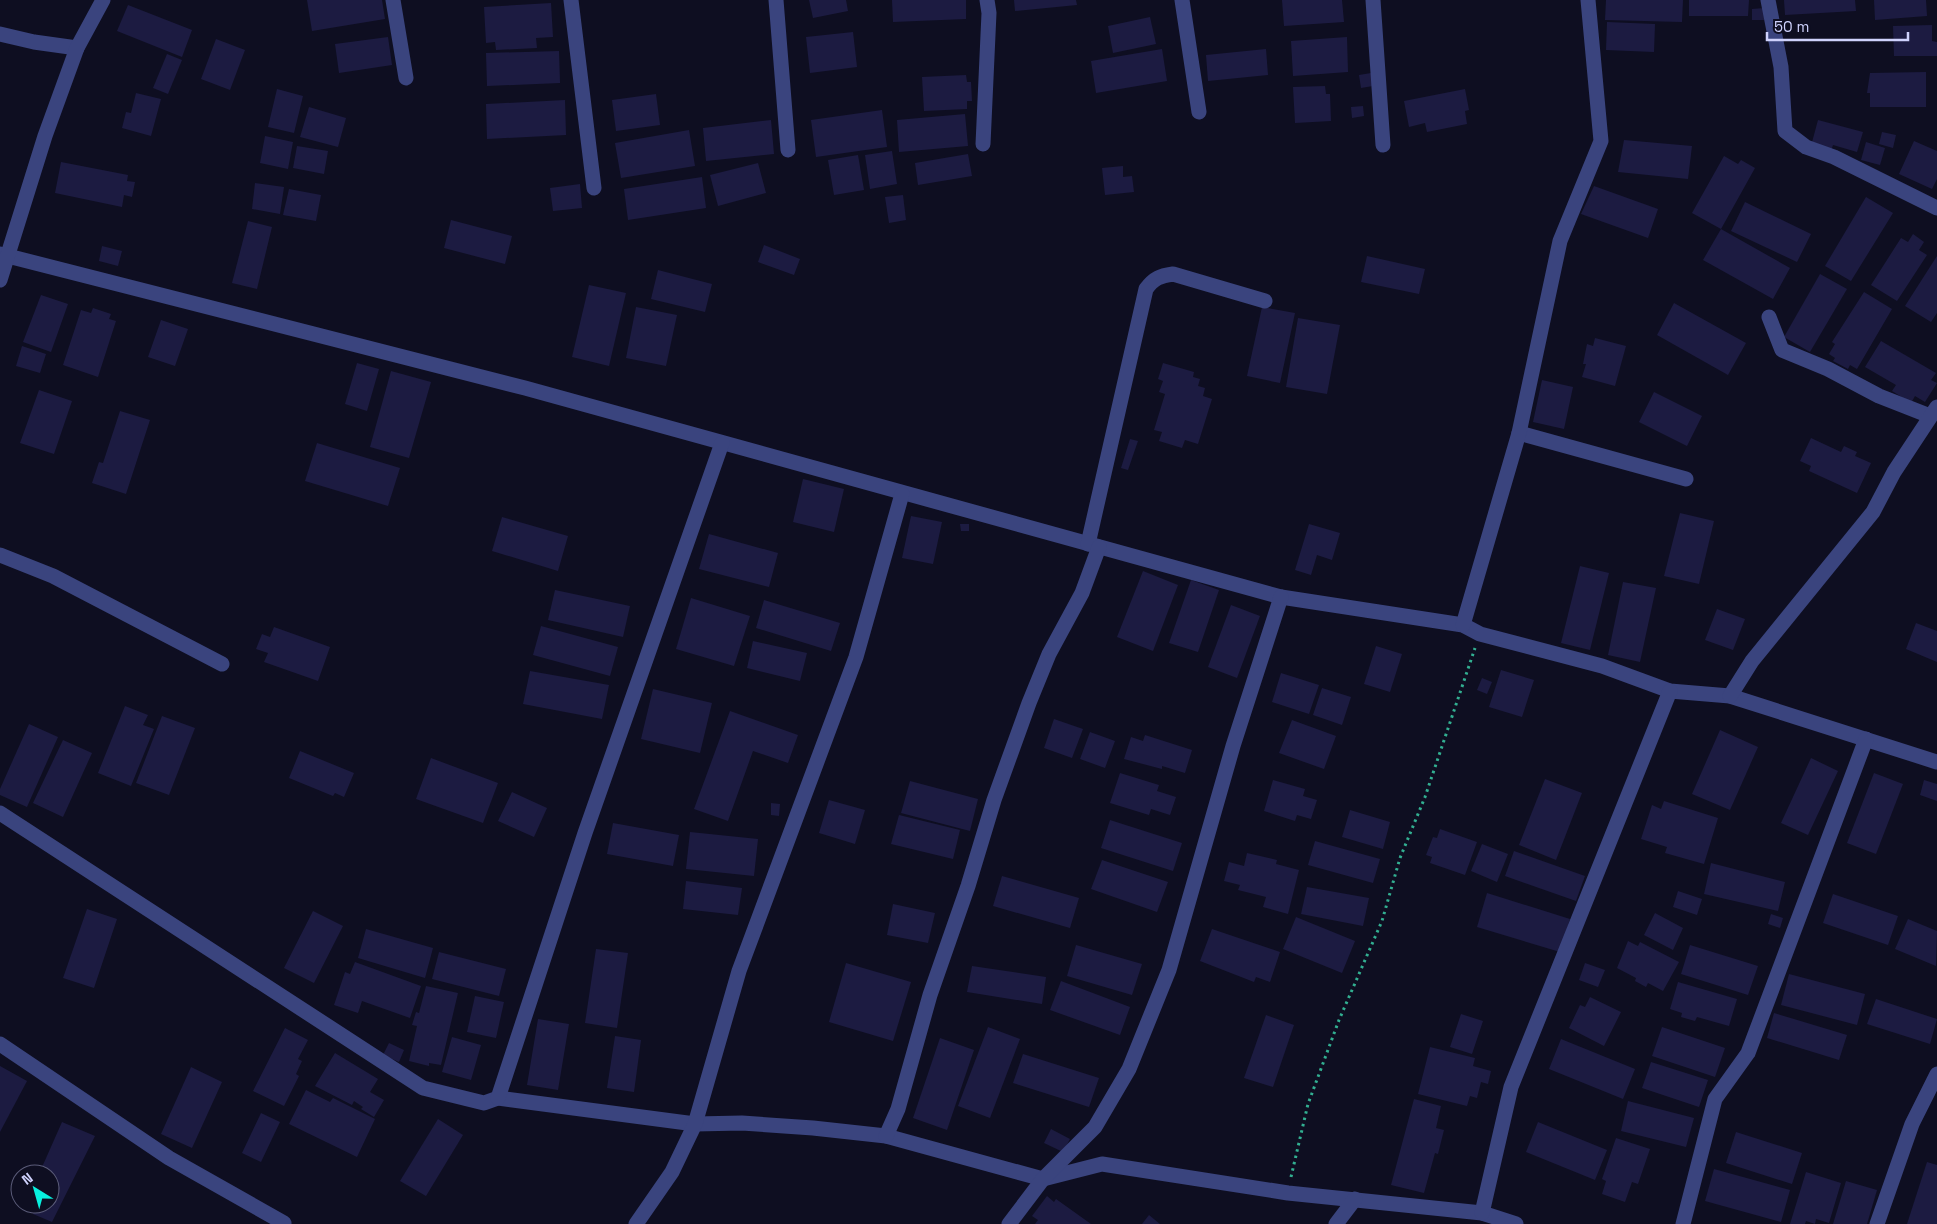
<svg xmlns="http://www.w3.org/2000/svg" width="1937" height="1224" font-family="'Space Grotesk',sans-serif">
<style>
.building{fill:#1c1b41}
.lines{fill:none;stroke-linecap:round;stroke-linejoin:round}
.path{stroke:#32af91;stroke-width:3;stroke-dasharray:2.5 4;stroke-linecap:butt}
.minor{stroke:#3a447e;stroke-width:15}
</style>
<rect width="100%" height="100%" fill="#0e0e21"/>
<!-- building -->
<g class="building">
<polygon points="307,0 382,0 385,19 312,31"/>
<polygon points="809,0 846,0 848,11 813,18"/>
<polygon points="892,0 966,0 966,19 893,22"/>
<polygon points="1014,0 1076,0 1077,5 1015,11"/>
<polygon points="1282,0 1342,0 1344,22 1284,26"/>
<polygon points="1606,0 1683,0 1682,22 1605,20"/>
<polygon points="1689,0 1749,0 1748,16 1689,16"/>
<polygon points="1784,0 1855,0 1856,11 1785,15"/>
<polygon points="1874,0 1926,0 1927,16 1875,20"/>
<polygon points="551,3 553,37 536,38 537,48 496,50 495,42 486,43 484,7"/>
<polygon points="128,5 192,30 182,57 117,31"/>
<polygon points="1764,8 1764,20 1752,20 1752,9"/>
<polygon points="1150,17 1156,44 1113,53 1108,26"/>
<polygon points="1607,22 1655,24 1654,52 1606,50"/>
<polygon points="1932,25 1932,41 1937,42 1937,56 1894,56 1893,26"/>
<polygon points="853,32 857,67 810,73 806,37"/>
<polygon points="388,37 392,65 339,73 335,44"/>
<polygon points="1347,37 1348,72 1293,76 1291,41"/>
<polygon points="216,39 245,50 230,90 201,79"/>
<polygon points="1162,49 1167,81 1096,93 1091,61"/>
<polygon points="1266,49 1268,75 1208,81 1206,55"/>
<polygon points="559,51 560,83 487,86 486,53"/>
<polygon points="167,54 182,60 168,94 153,88"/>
<polygon points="1926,72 1926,107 1870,107 1870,93 1867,93 1870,73"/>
<polygon points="1371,73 1373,86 1361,88 1359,75"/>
<polygon points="966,75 967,82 971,82 972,101 967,101 967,109 924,111 922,77"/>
<polygon points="1325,86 1326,94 1330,94 1331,121 1295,123 1293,87"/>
<polygon points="277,89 303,96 294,133 268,127"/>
<polygon points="1465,89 1469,110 1465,111 1467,124 1427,132 1425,123 1409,127 1404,101"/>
<polygon points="136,93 161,99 151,136 122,128 126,112 131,113"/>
<polygon points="656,94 660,125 616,131 612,100"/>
<polygon points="565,100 566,135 487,139 486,104"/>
<polygon points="1363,106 1364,116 1352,118 1351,107"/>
<polygon points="309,107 346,118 338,147 300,137"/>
<polygon points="882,110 887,147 816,157 811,120"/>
<polygon points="965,114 968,146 899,152 897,120"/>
<polygon points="771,120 774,154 706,161 703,128"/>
<polygon points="1818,120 1863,132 1857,152 1833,145 1831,151 1811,146"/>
<polygon points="689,130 695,166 621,178 615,143"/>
<polygon points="1882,132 1896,135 1893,148 1879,144"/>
<polygon points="265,136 293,142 288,169 260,163"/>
<polygon points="1624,140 1692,146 1688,179 1618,172"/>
<polygon points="1914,141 1937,151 1937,179 1932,189 1899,174"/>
<polygon points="1866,142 1885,148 1880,165 1861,160"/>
<polygon points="297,146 328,151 324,174 293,168"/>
<polygon points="892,151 897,184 870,189 865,155"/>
<polygon points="968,154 972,176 918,185 915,163"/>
<polygon points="858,155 864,190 834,195 828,160"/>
<polygon points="1724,156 1738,164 1741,160 1755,168 1721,229 1692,213"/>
<polygon points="61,162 128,175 127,181 135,182 132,197 124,195 122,207 55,193"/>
<polygon points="758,163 766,193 718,206 710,175"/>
<polygon points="1123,166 1123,177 1132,176 1134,192 1105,195 1102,168"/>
<polygon points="702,177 706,208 628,220 624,189"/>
<polygon points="255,183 284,187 280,214 252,209"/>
<polygon points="580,184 582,208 553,211 550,188"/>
<polygon points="1594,186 1658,209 1648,238 1581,214"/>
<polygon points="289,189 321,195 316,221 283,215"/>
<polygon points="903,195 906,220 889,223 885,197"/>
<polygon points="1866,197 1893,213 1851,281 1825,266"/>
<polygon points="1745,202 1811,234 1797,262 1731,231"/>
<polygon points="451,220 512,236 505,264 444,248"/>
<polygon points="248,221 272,227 257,289 232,283"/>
<polygon points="1721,229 1790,268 1773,299 1703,260"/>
<polygon points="1913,234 1924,242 1919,250 1927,255 1897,301 1871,285 1901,238 1908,242"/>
<polygon points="764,245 800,259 794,275 758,262"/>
<polygon points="102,246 122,251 118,266 99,261"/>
<polygon points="1367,256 1425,269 1419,294 1361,282"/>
<polygon points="1937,256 1937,313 1931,322 1905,306"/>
<polygon points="658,270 712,284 705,312 651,299"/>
<polygon points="1820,274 1847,289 1810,352 1784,337"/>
<polygon points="589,285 626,293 609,366 572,357"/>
<polygon points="1864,292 1892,309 1857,369 1850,365 1848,369 1833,361 1835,358 1829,354 1835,344 1832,342"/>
<polygon points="41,295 68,304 51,352 23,342"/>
<polygon points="1674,303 1746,343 1728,375 1657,335"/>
<polygon points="636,307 677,315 666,366 626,358"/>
<polygon points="1262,307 1295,313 1280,383 1247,376"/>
<polygon points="93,308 111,314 109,319 116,321 98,377 63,365 81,310 91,313"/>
<polygon points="1298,318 1340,325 1327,394 1286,387"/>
<polygon points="161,320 188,329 175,366 148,357"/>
<polygon points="1595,338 1626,346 1615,386 1582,377 1586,364 1583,364 1587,344 1593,346"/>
<polygon points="1881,341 1936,373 1931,380 1937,383 1925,402 1915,396 1911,403 1892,391 1896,385 1865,367"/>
<polygon points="22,346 46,354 40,373 16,366"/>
<polygon points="357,363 379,369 367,411 345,404"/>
<polygon points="1163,363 1194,372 1193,377 1200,379 1198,386 1205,388 1203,396 1212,399 1198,444 1185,440 1182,448 1159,441 1162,432 1154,430 1165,394 1159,392 1163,381 1158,379"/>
<polygon points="391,371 431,382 409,458 370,447"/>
<polygon points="1542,380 1573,387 1564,429 1533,422"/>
<polygon points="39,390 72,401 54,454 20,443"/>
<polygon points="1654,392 1702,416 1687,446 1639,422"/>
<polygon points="120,411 150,420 126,494 92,483 99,462 103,463"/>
<polygon points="1811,438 1841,452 1844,446 1857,452 1855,456 1871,463 1857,493 1809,471 1811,466 1800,461"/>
<polygon points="1130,439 1138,441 1128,470 1121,468"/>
<polygon points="317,443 400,468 388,506 305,481"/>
<polygon points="803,479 844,489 834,532 793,522"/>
<polygon points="1680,513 1714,521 1699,584 1664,576"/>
<polygon points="911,516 942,522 933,564 902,558"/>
<polygon points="502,517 568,536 558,571 492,551"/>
<polygon points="960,524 969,524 969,531 961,531"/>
<polygon points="1309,524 1340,533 1332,560 1317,555 1311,575 1295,570"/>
<polygon points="709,534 778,553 769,587 699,569"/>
<polygon points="1580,566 1609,573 1590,650 1561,643"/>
<polygon points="1143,571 1178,585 1153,651 1117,637"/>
<polygon points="1191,580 1219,590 1198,652 1169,643"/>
<polygon points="1623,582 1656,588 1640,662 1608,655"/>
<polygon points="555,590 630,606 623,637 548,620"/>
<polygon points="691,598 750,616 734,666 676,649"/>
<polygon points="764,600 840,623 831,651 756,628"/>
<polygon points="1231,605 1260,616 1237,678 1208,667"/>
<polygon points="1717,609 1745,619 1733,650 1705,640"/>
<polygon points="1916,623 1937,631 1937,662 1906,649"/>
<polygon points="541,626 618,647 610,676 533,655"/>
<polygon points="274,627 330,647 318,681 264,662 268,653 256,649 262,634 270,637"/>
<polygon points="753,641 807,653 800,681 747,668"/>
<polygon points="1376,646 1402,654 1390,692 1364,684"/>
<polygon points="1501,670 1534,680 1522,717 1489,707"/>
<polygon points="530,671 609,685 602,719 523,704"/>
<polygon points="1281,673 1319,685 1309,714 1272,702"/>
<polygon points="1482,678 1492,682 1487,694 1477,690"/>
<polygon points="1322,688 1351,697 1342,725 1313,715"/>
<polygon points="653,689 712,703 700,753 641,739"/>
<polygon points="125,706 148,715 143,725 154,729 131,786 98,773"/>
<polygon points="730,711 798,735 788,763 753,751 728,821 694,809"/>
<polygon points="162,716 195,728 169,795 136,783"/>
<polygon points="1054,719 1083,729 1072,758 1044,748"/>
<polygon points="1292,720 1336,736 1324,769 1279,753"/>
<polygon points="29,724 58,737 27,807 0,795 0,789"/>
<polygon points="1720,730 1758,747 1730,810 1692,794"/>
<polygon points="1090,732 1115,741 1105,768 1080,759"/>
<polygon points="1145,735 1192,750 1185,773 1162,766 1162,769 1124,759 1131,737 1143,741"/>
<polygon points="63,740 92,753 63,817 33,803"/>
<polygon points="300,751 354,773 344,797 335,793 333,796 289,778"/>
<polygon points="431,758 498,783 483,823 416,799"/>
<polygon points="1811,758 1838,771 1808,835 1781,823"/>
<polygon points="1120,773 1159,785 1157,791 1176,797 1170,815 1151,809 1149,815 1110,803"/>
<polygon points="1874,773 1903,784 1876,854 1847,843"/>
<polygon points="1545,779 1582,793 1556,860 1519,845"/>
<polygon points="1273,780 1305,789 1303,796 1317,800 1311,819 1297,815 1295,821 1264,811"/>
<polygon points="1924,780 1937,784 1937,801 1920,795"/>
<polygon points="910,781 978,799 970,831 901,813"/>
<polygon points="512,792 547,808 534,837 498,821"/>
<polygon points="829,800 865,810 855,844 819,833"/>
<polygon points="1664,801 1718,818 1704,864 1665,853 1667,847 1641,839 1652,805 1661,809"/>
<polygon points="771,803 780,804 779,816 771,815"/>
<polygon points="1350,810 1390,822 1383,849 1342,837"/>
<polygon points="899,815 960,830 953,859 891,844"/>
<polygon points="1110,820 1182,843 1173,871 1101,848"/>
<polygon points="613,823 679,835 673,866 607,854"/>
<polygon points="1440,829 1477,842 1465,875 1430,863 1432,857 1426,855 1433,837 1437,838"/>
<polygon points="690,832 758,839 754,876 686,869"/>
<polygon points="1315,841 1380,859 1373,883 1308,865"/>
<polygon points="1482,844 1508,854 1497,882 1471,871"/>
<polygon points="1514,851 1585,876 1576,901 1505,876"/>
<polygon points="1247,853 1277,860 1276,864 1299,870 1288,914 1263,907 1266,897 1238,890 1240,885 1224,881 1229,862 1244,866"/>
<polygon points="1102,860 1168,882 1157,912 1091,889"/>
<polygon points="1711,863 1785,882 1778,911 1704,894"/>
<polygon points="1002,876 1079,898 1070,928 993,906"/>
<polygon points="686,881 742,888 738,915 683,909"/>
<polygon points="1307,887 1369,898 1363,926 1301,914"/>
<polygon points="1678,891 1702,899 1697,915 1673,907"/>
<polygon points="1487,893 1570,919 1560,952 1477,927"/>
<polygon points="1833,894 1898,916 1888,945 1823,923"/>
<polygon points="893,904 935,913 928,943 887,935"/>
<polygon points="87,909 117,919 94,988 63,978"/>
<polygon points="313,911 343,926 314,983 284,968"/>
<polygon points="1655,913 1683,928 1673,950 1644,935"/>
<polygon points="1771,914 1783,918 1780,928 1768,924"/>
<polygon points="1296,917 1355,941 1342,973 1283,949"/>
<polygon points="1908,919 1937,931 1936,966 1895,949"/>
<polygon points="366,929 433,948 425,978 358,958"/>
<polygon points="1212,929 1280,952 1270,982 1256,977 1254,982 1200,961"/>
<polygon points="1628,941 1638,946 1640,942 1679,962 1663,991 1648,983 1646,987 1635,981 1636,978 1617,968"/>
<polygon points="1076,945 1142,964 1132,995 1067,976"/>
<polygon points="1690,945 1758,966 1748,995 1681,974"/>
<polygon points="596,949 628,953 617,1028 585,1023"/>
<polygon points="439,952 506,969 499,996 432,979"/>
<polygon points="355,962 421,986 410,1018 362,1001 358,1013 334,1005 345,972 350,974"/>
<polygon points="846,963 911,982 893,1041 829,1022"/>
<polygon points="1585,963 1605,970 1598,987 1579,980"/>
<polygon points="972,966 1046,977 1042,1004 967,992"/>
<polygon points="1789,974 1865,994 1857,1025 1781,1005"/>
<polygon points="1061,981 1130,1007 1120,1035 1050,1010"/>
<polygon points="1678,982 1737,999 1729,1026 1697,1017 1695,1021 1681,1017 1682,1013 1670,1009"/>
<polygon points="426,986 458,993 441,1065 429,1063 429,1066 409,1061 417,1026 412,1025 416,1012 419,1013"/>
<polygon points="475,996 504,1002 496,1038 467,1032"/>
<polygon points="1590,997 1621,1012 1604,1046 1569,1028 1580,1005 1585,1007"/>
<polygon points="1876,999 1937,1019 1930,1044 1867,1024"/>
<polygon points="1774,1013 1847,1035 1839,1060 1767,1038"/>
<polygon points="1461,1014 1483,1021 1472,1054 1450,1047"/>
<polygon points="1266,1015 1294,1025 1273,1087 1244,1078"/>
<polygon points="538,1019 569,1024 558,1090 527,1085"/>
<polygon points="988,1027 1020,1039 990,1118 958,1106"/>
<polygon points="1662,1027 1725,1048 1715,1077 1652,1056"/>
<polygon points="285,1028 308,1040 298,1059 302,1061 296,1074 299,1076 284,1106 253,1091"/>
<polygon points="615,1036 641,1040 634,1092 607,1088"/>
<polygon points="452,1037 481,1045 471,1080 442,1072"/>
<polygon points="940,1038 974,1050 947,1130 913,1118"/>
<polygon points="1561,1039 1635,1069 1623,1099 1549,1069"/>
<polygon points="389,1043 404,1050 399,1062 383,1055"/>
<polygon points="1430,1047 1475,1058 1473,1066 1491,1071 1488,1084 1481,1082 1477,1098 1470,1096 1467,1106 1418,1094"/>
<polygon points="335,1053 378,1079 370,1092 384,1100 374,1117 361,1109 363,1107 354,1101 352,1105 315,1086"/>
<polygon points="1023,1054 1099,1078 1089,1107 1013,1083"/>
<polygon points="1651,1062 1708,1080 1699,1107 1642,1088"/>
<polygon points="0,1066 27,1081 0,1132"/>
<polygon points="191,1067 222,1082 192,1148 161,1134"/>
<polygon points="306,1090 330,1102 333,1098 375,1119 357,1157 289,1124"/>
<polygon points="1414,1099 1441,1106 1436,1128 1444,1130 1438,1154 1435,1153 1424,1193 1391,1185"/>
<polygon points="1628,1101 1694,1118 1686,1147 1621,1131"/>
<polygon points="261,1113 280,1122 261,1162 242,1153"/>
<polygon points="438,1119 463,1135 426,1196 400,1181"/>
<polygon points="62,1122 95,1136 52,1222 33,1214 37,1206 33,1204 50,1204 50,1174 39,1174"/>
<polygon points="1538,1122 1607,1150 1595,1180 1526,1152"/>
<polygon points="1051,1129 1070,1139 1063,1152 1044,1143"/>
<polygon points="1736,1132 1802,1153 1792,1184 1726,1163"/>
<polygon points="1616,1138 1650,1149 1638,1184 1632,1182 1625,1202 1602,1194 1606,1181 1602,1179"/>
<polygon points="1927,1162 1937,1165 1937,1224 1907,1224"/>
<polygon points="1714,1169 1790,1190 1781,1222 1705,1201"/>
<polygon points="1806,1172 1841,1183 1829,1223 1816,1219 1815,1224 1806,1221 1805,1224 1790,1224"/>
<polygon points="1846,1181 1877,1190 1867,1224 1833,1224"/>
<polygon points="1047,1196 1054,1202 1056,1199 1091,1224 1035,1224 1038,1220 1032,1216"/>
<polygon points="1149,1215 1160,1224 1142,1224"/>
</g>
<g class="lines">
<!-- path -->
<polyline class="path" points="1291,1177 1308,1104 1339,1020 1382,921 1400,858 1425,797 1475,648"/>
<!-- minor -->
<g class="minor">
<polyline points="393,0 406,78"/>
<polyline points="571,0 594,188"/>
<polyline points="776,0 788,150"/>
<polyline points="1182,0 1199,112"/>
<polyline points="1373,0 1383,145"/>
<polyline points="1768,0 1781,67 1785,131 1806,147 1834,157 1937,208"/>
<polyline points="0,34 34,42 77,48"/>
<polyline points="983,144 989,13 987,0"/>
<polyline points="0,254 525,388 1281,597 1463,625 1480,634 1602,666 1670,691 1730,696 1937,762"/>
<polyline points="0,280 45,136 77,48 103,0"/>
<polyline points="1769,317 1782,350 1828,369 1879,396 1930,416"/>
<polyline points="1519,433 1686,479"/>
<path d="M1088,544L1146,289C1154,278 1160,276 1173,274L1265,301"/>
<polyline points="0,555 53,576 222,664"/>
<polyline points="1463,625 1519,433 1560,241 1601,141 1588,0"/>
<polyline points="1730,696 1752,661 1873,512 1894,472 1937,407"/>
<polyline points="0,813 423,1088 484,1103 498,1098 695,1124 742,1123 813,1128 886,1136 1043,1179 1102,1164 1288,1193 1482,1213 1516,1224"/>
<polyline points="0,1044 169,1158 284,1223"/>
<polyline points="498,1098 585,833 722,443"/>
<polyline points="886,1136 898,1109 930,995 968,886 994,800 1029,703 1049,654 1082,593 1099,547"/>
<polyline points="1482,1213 1511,1087 1670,691"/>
<polyline points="636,1224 672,1172 695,1124 739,971 856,657 902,494"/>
<polyline points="1009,1224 1043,1179 1095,1127 1129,1069 1169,970 1233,746 1281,597"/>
<polyline points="1336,1224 1355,1199"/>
<polyline points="1683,1224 1715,1099 1748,1053 1866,739"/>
<polyline points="1877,1224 1912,1124 1937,1074"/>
</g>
</g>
<!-- north arrow -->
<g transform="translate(35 1189) rotate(323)"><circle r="24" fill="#0e0e21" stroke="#5b5c79"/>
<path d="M0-4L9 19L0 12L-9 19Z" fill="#08f1df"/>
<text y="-8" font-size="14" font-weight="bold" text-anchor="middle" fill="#cfd2fd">N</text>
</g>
<!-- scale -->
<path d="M1767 32v8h141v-8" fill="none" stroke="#cfd2fd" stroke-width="2.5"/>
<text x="1774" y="32" font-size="15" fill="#cfd2fd" stroke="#0e0e21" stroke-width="4" paint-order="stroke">50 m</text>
</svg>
